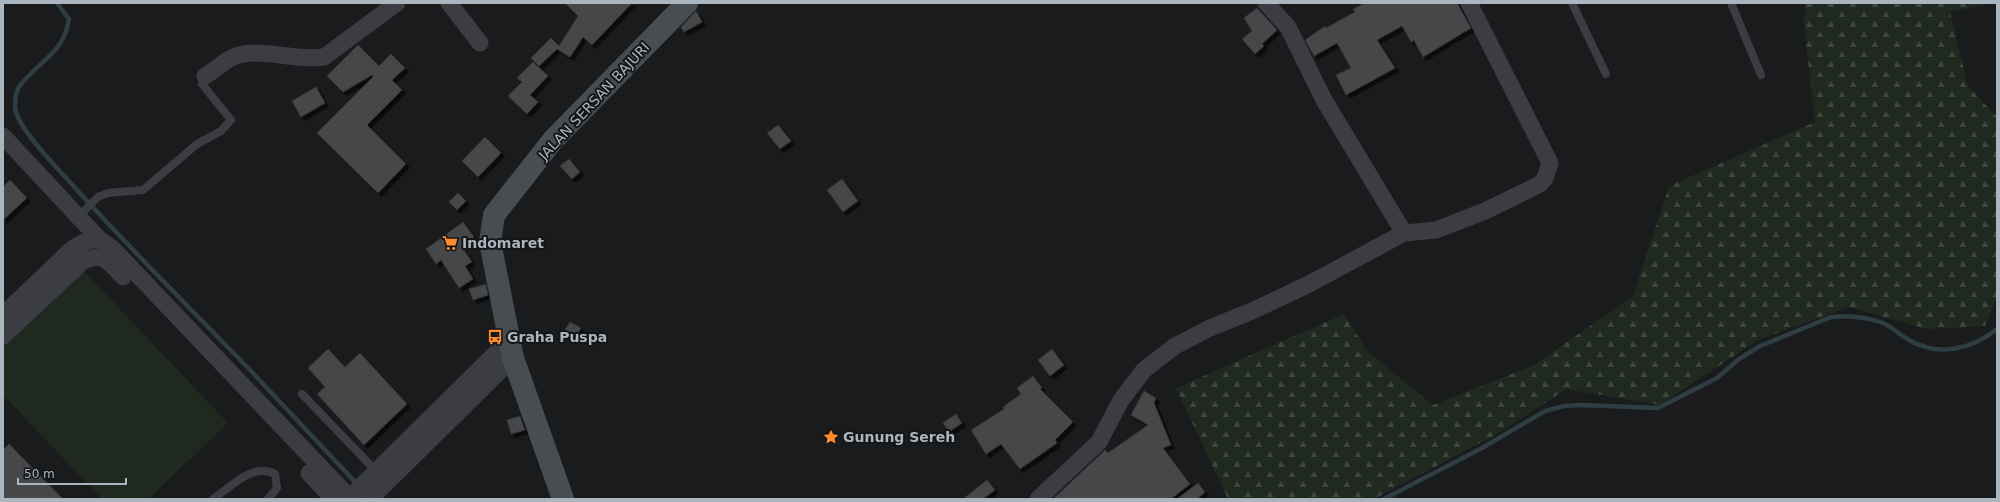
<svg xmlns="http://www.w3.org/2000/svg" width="2000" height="502" font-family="'DejaVu Sans',sans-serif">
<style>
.forest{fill:url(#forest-firs)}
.park{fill:#20291f}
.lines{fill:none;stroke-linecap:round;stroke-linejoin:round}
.stream{stroke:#2e3e43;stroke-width:4.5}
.building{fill:#44464a;stroke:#343539;filter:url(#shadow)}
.service{stroke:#3b3d42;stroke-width:8}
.minor{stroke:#3b3d42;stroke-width:17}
.secondary{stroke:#484d52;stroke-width:22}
.labels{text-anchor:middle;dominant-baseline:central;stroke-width:4;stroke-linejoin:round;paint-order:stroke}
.street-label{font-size:14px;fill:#abb5bd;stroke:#151618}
.poi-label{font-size:14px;font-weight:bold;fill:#abb5bd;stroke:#151618;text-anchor:start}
</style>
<defs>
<pattern id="forest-firs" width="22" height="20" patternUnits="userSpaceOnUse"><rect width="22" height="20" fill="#20291f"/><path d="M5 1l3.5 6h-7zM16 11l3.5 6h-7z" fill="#3e463e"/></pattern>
<filter id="shadow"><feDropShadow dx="3.5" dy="3.5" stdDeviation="0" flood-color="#0009"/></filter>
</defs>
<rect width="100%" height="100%" fill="#1a1b1d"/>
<!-- forest -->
<polygon class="forest" points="1805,3 1991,3 1950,12 1968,86 1997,117 1997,297 1985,326 1926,329 1849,307 1758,340 1660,405 1566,389 1497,434 1374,499 1228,499 1176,388 1344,314 1367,351 1433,405 1534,365 1633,296 1669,186 1815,122 1804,26"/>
<!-- park -->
<polygon class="park" points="80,267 228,423 148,499 102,499 3,395 3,341"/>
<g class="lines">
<!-- stream -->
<g class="stream">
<path d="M57,3L69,19C64,55 36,62 19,87C15,92 15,102 15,108C17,127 55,166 68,180C127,246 190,308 251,371C287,409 322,447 358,485"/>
<path d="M1384,499L1482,448L1545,411L1564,406L1581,405L1658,408L1717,378L1739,359L1760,346L1831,317C1849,315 1866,317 1883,323C1892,327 1900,335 1909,340C1938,357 1971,350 1997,329"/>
</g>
</g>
<!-- building -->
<g class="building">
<polygon points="565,3 632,3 592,45 583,37 570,57 557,49 539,66 531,58 551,38 559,46 578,16"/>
<polygon points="1365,3 1457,3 1471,28 1423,57 1414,40 1411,42 1402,26 1377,40 1395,68 1346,95 1336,75 1351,68 1337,43 1314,56 1305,40 1325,26 1326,28 1355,12 1353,9"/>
<polygon points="1257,8 1277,30 1262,44 1264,46 1255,54 1242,39 1252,31 1244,18"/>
<polygon points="696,11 702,22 684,32 681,27"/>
<polygon points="358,45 379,66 391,54 405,68 392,80 402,90 367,125 406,164 378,193 317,133 373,77 372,75 343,92 327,76"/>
<polygon points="533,62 548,76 530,95 538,102 527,114 508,96 522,82 517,78"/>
<polygon points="316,87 325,103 301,117 292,101"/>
<polygon points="778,125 791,141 780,149 767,133"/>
<polygon points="485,137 501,153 478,177 462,161"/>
<polygon points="569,159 580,172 572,179 560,166"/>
<polygon points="842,179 858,201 843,212 827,190"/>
<polygon points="10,180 27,198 3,220 3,187"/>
<polygon points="458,193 466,201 457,210 449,202"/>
<polygon points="463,222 474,237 461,246 472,262 465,266 473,279 459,288 441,260 436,264 426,249"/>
<polygon points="486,284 488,295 473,300 469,289"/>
<polygon points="570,322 581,328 574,339 563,333"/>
<polygon points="328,349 345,367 360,353 407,404 364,445 317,394 325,387 308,368"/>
<polygon points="1052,349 1064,365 1050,376 1038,360"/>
<polygon points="1033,376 1042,388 1040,389 1073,422 1055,440 1057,443 1020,469 1001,444 986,454 971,430 1004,409 1003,407 1021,394 1017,388"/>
<polygon points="1144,391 1156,398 1154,403 1171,445 1163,448 1190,484 1171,499 1053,499 1105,450 1108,453 1148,425 1131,415"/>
<polygon points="956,414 962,423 949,432 943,423"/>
<polygon points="520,416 525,430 511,434 507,420"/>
<polygon points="9,444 63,499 3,499 3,450"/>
<polygon points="987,480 995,490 983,499 963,499"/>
<polygon points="1198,483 1205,492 1197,499 1177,499"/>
</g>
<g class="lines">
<!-- service -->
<g class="service">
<polyline points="1572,3 1606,74"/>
<polyline points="1731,3 1761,75"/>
<polyline points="79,216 98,197 108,193 143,190 197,144 221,131 231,120 202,84 205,76"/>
<polyline points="302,394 376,471"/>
<path d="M213,499C231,487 253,462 275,474L277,488L268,499"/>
</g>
<!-- minor -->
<g class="minor">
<polyline points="449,3 480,43"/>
<polyline points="1266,3 1288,27 1324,100 1404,233"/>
<path d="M205,76C214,71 222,63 231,58C257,45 295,62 324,57L397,3"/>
<polyline points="3,136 100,240 113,249 351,499"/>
<path d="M3,315L71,250C81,243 88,239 100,240"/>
<path d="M3,336L82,262C103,251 109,262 123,277"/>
<polyline points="309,473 333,499"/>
<polyline points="348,499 509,340"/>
<polyline points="370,499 513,358"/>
<polyline points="1038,499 1099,442 1121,400 1144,370 1175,346 1210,328 1252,311 1307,285 1404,233 1436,230 1485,211 1534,187 1540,184 1545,178 1550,163 1469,3"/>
</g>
<!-- secondary -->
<polyline class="secondary" points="563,499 513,358 490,242 494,215 553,140 687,3"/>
</g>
<!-- icons -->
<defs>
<symbol id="supermarket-bare" viewBox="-9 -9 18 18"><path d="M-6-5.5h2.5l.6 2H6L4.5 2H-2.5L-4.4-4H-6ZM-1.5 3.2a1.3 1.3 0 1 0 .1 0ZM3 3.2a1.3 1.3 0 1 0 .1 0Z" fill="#ff8d30" stroke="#151618" stroke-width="2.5" paint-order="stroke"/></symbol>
<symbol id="bus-bare" viewBox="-9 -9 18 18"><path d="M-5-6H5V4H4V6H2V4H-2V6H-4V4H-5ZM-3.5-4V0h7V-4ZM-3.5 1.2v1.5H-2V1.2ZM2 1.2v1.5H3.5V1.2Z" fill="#ff8d30" stroke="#151618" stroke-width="2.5" paint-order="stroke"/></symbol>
<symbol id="sight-bare" viewBox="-9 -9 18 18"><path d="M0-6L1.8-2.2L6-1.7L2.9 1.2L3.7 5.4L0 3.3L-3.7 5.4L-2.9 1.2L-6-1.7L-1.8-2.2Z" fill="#ff8d30" stroke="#151618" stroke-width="2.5" paint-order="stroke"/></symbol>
</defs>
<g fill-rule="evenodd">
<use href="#supermarket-bare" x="439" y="232" width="22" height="22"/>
<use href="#bus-bare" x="484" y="326" width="22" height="22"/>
<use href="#sight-bare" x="820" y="426" width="22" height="22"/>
</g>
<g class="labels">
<!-- street labels -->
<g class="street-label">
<text transform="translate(594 101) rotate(-47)">JALAN SERSAN BAJURI</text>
</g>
<!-- poi labels -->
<g class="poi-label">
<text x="462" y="243">Indomaret</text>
<text x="507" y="337">Graha Puspa</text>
<text x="843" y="437">Gunung Sereh</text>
</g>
</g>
<!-- border -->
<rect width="2000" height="502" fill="none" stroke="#abb5bd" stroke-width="8"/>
<!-- scale -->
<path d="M18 478v6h108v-6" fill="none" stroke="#abb5bd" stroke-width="2"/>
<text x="24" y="478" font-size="12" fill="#abb5bd" stroke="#151618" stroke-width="3" paint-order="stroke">50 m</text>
</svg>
